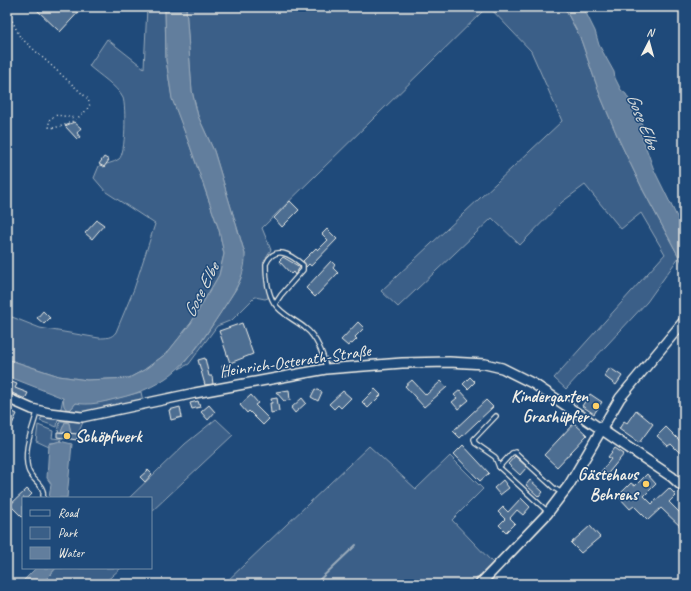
<svg xmlns="http://www.w3.org/2000/svg" width="691" height="591" font-family="Caveat,sans-serif">
<style>
.green{fill:#3a5f88;stroke:#97a8b8}
.water{fill:#627e9d;stroke:#9cacbb}
.lines{fill:none;stroke-linecap:round;stroke-linejoin:round}
.stream{stroke:#9cacbb;stroke-width:2}
.building{fill:#4d6e92;stroke:#f4f1e8}
.service-casing{stroke:#f4f1e8;stroke-width:6}
.tertiary-casing{stroke:#f4f1e8;stroke-width:12}
.path{stroke:#f4f1e8;stroke-width:1.5;stroke-dasharray:1 3;stroke-linecap:butt}
.service{stroke:#1f4a7a;stroke-width:3.5}
.tertiary{stroke:#1f4a7a;stroke-width:9}
.poi-dot{fill:#ffd166;stroke:#1f4a7a;stroke-width:1.5}
.labels{text-anchor:middle;dominant-baseline:central;stroke-width:3;stroke-linejoin:round;paint-order:stroke}
.street-label{font-size:17px;fill:#f4f1e8;stroke:#1f4a7a}
.poi-label{font-size:17px;font-weight:bold;fill:#f4f1e8;stroke:#1f4a7a;text-anchor:end}
.water-label{font-size:18px;font-style:italic;fill:#dee0dd;stroke:#1f4a7a}
</style>
<rect width="100%" height="100%" fill="#1f4a7a"/>
<filter id="ink" filterUnits="userSpaceOnUse"><feTurbulence type="fractalNoise" baseFrequency=".025" numOctaves="2"/><feDisplacementMap in="SourceGraphic" scale="8" xChannelSelector="R" yChannelSelector="G"/><feConvolveMatrix kernelMatrix="1 2 1 2 8 2 1 2 1" color-interpolation-filters="sRGB"/></filter>
<g filter="url(#ink)">
<!-- green -->
<g class="green">
<path d="M147,7H165L166,60L172,98L190,146L219,230L224,254L219,275L191,323L167,353L144,370L129,378L87,380L59,376L7,359V315L40,328L99,338C106,338 112,338 116,332L134,289L155,224L106,192L94,178L99,166C105,164 114,163 119,159C126,154 126,106 123,98C117,86 99,75 89,66L107,39L144,68Z"/>
<path d="M186,7H487L262,228L271,250C257,266 271,280 268,298L265,299L255,297L232,320L217,326L189,364L179,369L200,344L236,289L241,278L245,254L214,151L198,116L192,91Z"/>
<polygon points="489,7 564,7 580,37 600,95 619,140 644,192 679,257 647,302 566,389 554,378 665,254 641,213 621,229 585,185 562,202 520,245 492,218 398,307 381,291 562,121 531,51"/>
<polygon points="141,392 143,401 80,413 58,410 61,408 63,398 67,410 70,410 76,403 106,401"/>
<polygon points="42,417 58,419 57,427 40,421"/>
<polygon points="216,419 233,435 151,512 151,498 129,498 185,444"/>
<polygon points="60,421 83,422 78,434 71,434 69,423 65,423 61,432 58,432"/>
<polygon points="38,425 53,431 52,438 61,439 60,442 50,443 49,447 36,441"/>
<polygon points="369,446 416,489 450,456 483,489 452,520 493,563 470,584 400,584 397,581 393,584 224,584"/>
<polygon points="56,568 121,568 103,584 42,584"/>
</g>
<!-- water -->
<g class="water">
<path d="M165,7H186L192,91L198,116L214,151L245,254C246,277 233,293 221,312C190,359 173,386 115,399C103,402 89,406 76,403L70,410H67L64,406L63,398L7,376V359L59,376L87,380L129,378L144,370L167,353L191,323L219,275L224,254L219,230L190,146L172,99L166,60Z"/>
<polygon points="564,7 583,7 595,31 599,45 614,72 615,78 621,90 626,94 645,130 641,134 654,170 684,231 684,266 644,192 619,140 600,95 580,37"/>
<polygon points="65,422 69,423 71,434 61,432"/>
<polygon points="60,441 72,444 67,498 49,498 51,484 47,478 49,444"/>
<polygon points="36,568 56,568 42,584 20,584"/>
</g>
<g class="lines">
<!-- stream -->
<polyline class="stream" points="315,584 356,545"/>
</g>
<!-- building -->
<g class="building">
<polygon points="40,7 83,7 60,32 37,10"/>
<polygon points="74,122 81,128 77,133 80,137 77,139 65,126"/>
<polygon points="104,157 109,160 104,167 99,164"/>
<polygon points="290,201 299,210 282,227 274,218"/>
<polygon points="97,220 104,225 92,239 85,233"/>
<polygon points="327,229 337,239 311,266 309,264 306,267 303,261 316,248 318,250 328,240 322,234"/>
<polygon points="283,257 300,267 295,275 293,272 291,274 279,261"/>
<polygon points="331,261 335,265 333,268 338,273 315,297 306,288"/>
<polygon points="43,311 50,318 44,324 37,318"/>
<polygon points="358,322 364,328 355,337 357,339 352,344 350,343 348,346 341,340"/>
<polygon points="242,323 253,354 230,363 219,331"/>
<polygon points="205,358 209,376 212,376 213,384 205,385 198,360"/>
<polygon points="230,365 232,374 224,376 222,366"/>
<polygon points="610,368 622,376 616,385 604,376"/>
<polygon points="470,377 475,382 468,389 463,384"/>
<polygon points="412,380 426,395 441,381 447,387 424,407 405,386"/>
<polygon points="12,382 17,384 15,388 28,393 25,399 8,391"/>
<polygon points="315,389 322,392 318,401 311,397"/>
<polygon points="375,389 381,395 368,408 362,402"/>
<polygon points="289,390 290,400 284,401 276,392"/>
<polygon points="460,390 469,400 458,409 452,402 457,398 454,395"/>
<polygon points="343,391 351,398 341,408 338,405 334,409 329,404"/>
<polygon points="590,394 602,402 594,414 582,406"/>
<polygon points="251,395 258,403 255,405 269,419 263,425 249,411 247,413 240,405"/>
<polygon points="277,398 279,411 271,413 270,403 272,403 271,399"/>
<polygon points="302,398 306,403 295,413 291,408"/>
<polygon points="486,400 493,407 460,438 453,431"/>
<polygon points="198,401 200,407 192,409 190,403"/>
<polygon points="209,405 215,412 208,420 201,412"/>
<polygon points="180,407 182,417 171,420 169,410"/>
<polygon points="7,409 17,414 7,435"/>
<polygon points="636,410 653,424 639,443 619,429 624,421 627,423"/>
<polygon points="574,423 587,435 557,467 544,455"/>
<polygon points="666,427 684,445 684,457 671,444 668,446 657,436"/>
<polygon points="57,432 78,434 77,440 57,437"/>
<polygon points="463,445 489,473 480,481 454,454"/>
<polygon points="615,448 624,454 605,477 600,473 611,459 608,457"/>
<polygon points="515,456 527,467 520,475 508,464"/>
<polygon points="148,470 152,474 145,482 140,477"/>
<polygon points="647,474 656,484 644,496 652,504 669,488 676,495 669,502 684,517 684,530 661,508 648,520 634,506 630,509 618,496 631,483 635,486"/>
<polygon points="503,480 509,488 500,495 494,488"/>
<polygon points="530,480 543,492 539,497 526,485"/>
<polygon points="27,489 32,494 28,498 23,498 23,518 10,505"/>
<polygon points="521,498 530,507 523,515 517,510 510,518 515,523 506,532 499,525 505,519 498,512 503,507 508,512"/>
<polygon points="590,526 600,537 581,553 571,543"/>
</g>
<g class="lines">
<defs>
<g id="service">
<path d="M275,304L281,295L303,270V265C291,255 275,244 266,264C266,276 268,293 274,303C282,315 294,319 305,328C316,336 324,355 326,368"/>
<path d="M37,412C32,432 23,447 28,469C31,481 46,484 43,498"/>
<polyline points="496,416 474,439 475,443 495,457 499,467 548,512"/>
<polyline points="499,467 512,453 515,452 554,488 562,493"/>
</g>
<g id="tertiary">
<polyline points="7,398 32,409 49,413 82,417 195,393 326,369 402,363 449,362 485,364 502,368 534,384 672,477 684,488"/>
<polyline points="480,584 547,514 569,485 620,398 684,321"/>
</g>
</defs>
<!-- service casing -->
<use href="#service" class="service-casing"/>
<!-- tertiary casing -->
<use href="#tertiary" class="tertiary-casing"/>
<!-- path -->
<path class="path" d="M7,10L20,37L87,98L90,104C85,116 62,130 49,127V120L57,115L75,118"/>
<!-- service -->
<use href="#service" class="service"/>
<!-- tertiary -->
<use href="#tertiary" class="tertiary"/>
</g>
</g>
<!-- markers -->
<g class="poi-dot">
<circle cx="596" cy="406" r="4"/>
<circle cx="67" cy="436" r="4"/>
<circle cx="646" cy="484" r="4"/>
</g>
<g class="labels">
<!-- street labels -->
<g class="street-label">
<text transform="translate(295 361) rotate(-8)">Heinrich-Osterath-Straße</text>
</g>
<!-- poi labels -->
<g class="poi-label">
<text x="588" y="396">Kindergarten<tspan x="588" dy="20">Grashüpfer</tspan></text>
<text x="75" y="436" text-anchor="start">Schöpfwerk</text>
<text x="638" y="474">Gästehaus<tspan x="638" dy="20">Behrens</tspan></text>
</g>
<!-- water labels -->
<g class="water-label">
<text transform="translate(643 121) rotate(68)">Gose Elbe</text>
<text transform="translate(201 290) rotate(-63)">Gose Elbe</text>
</g>
</g>
<!-- margin -->
<rect width="691" height="591" fill="none" stroke="#1f4a7a" stroke-width="24"/>
<rect x="12" y="12" width="667" height="567" fill="none" stroke="#f4f1e8" stroke-width="1.5" filter="url(#ink)"/>
<!-- legend -->
<rect x="22" y="497" width="130" height="72" fill="#1f4a7a" stroke="#748da6"/>
<rect x="30" y="510" width="20" height="6" fill="#1f4a7a" stroke="#748da6"/>
<text x="58" y="517" font-size="12" fill="#f4f1e8">Road</text>
<rect x="30" y="527" width="20" height="12" fill="#3a5f88" stroke="#748da6"/>
<text x="58" y="537" font-size="12" fill="#f4f1e8">Park</text>
<rect x="30" y="547" width="20" height="12" fill="#627e9d" stroke="#748da6"/>
<text x="58" y="557" font-size="12" fill="#f4f1e8">Water</text>
<!-- north arrow -->
<g transform="translate(649 42) rotate(6)" stroke="#1f4a7a" stroke-width="3" paint-order="stroke">
<path d="M0-3L7 15L0 10L-7 15Z" fill="#f4f1e8"/>
<text y="-6" font-size="11" font-weight="bold" text-anchor="middle" fill="#f4f1e8">N</text>
</g>
</svg>
